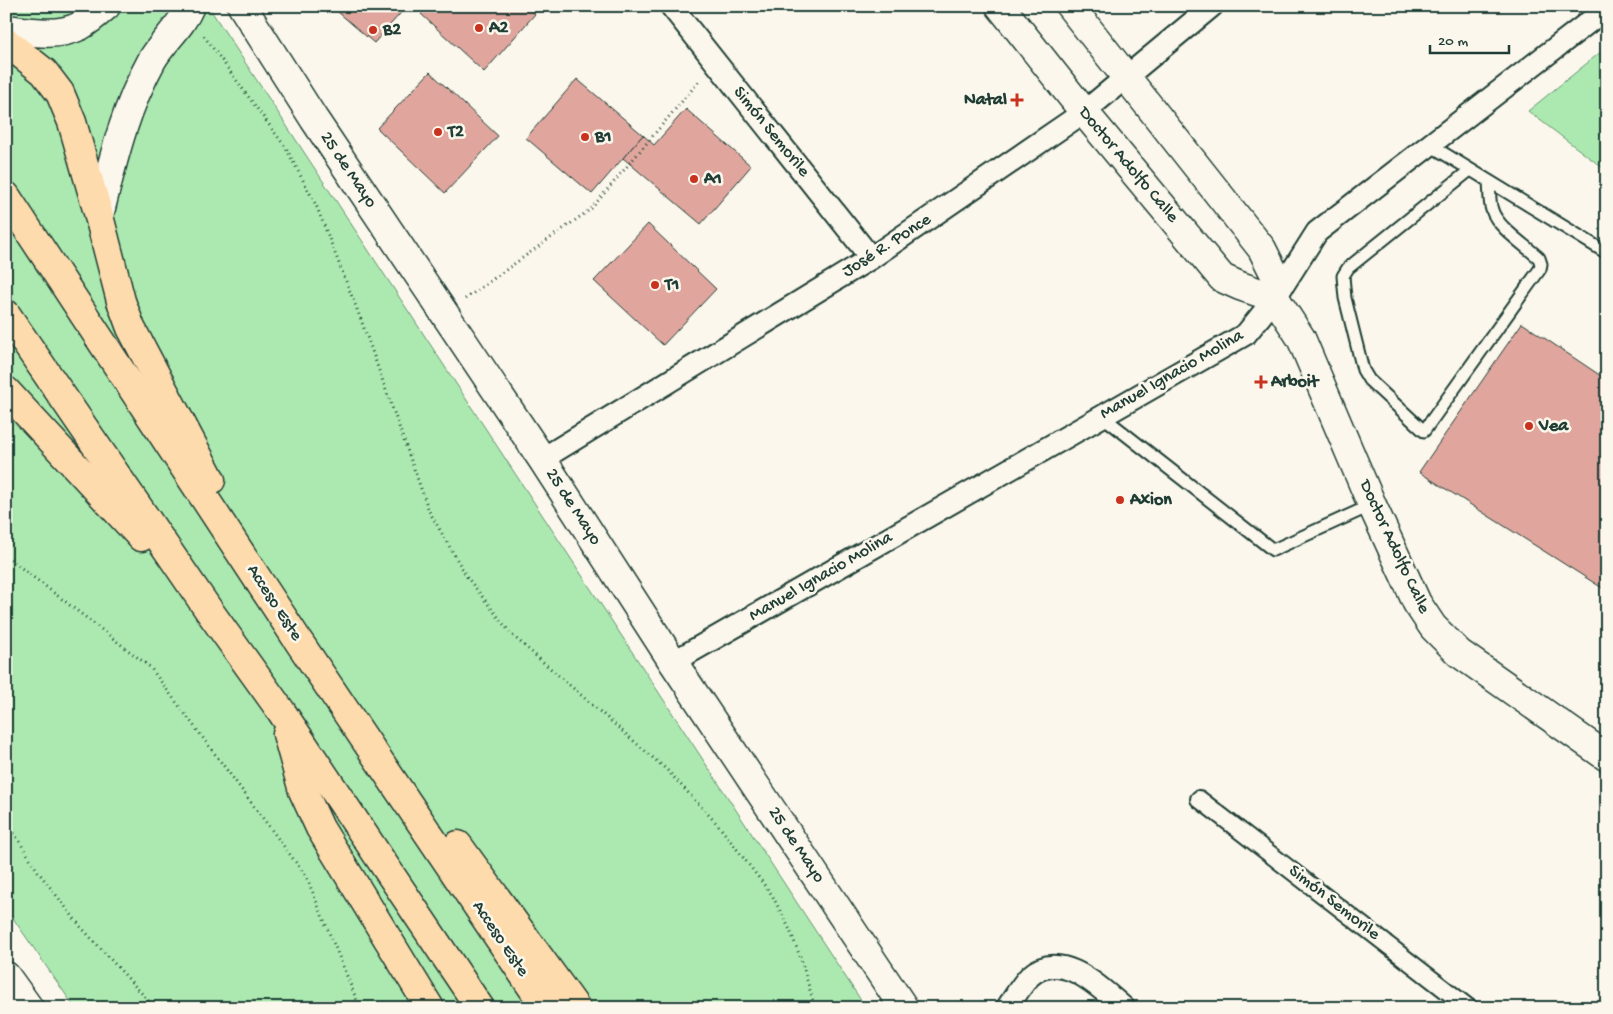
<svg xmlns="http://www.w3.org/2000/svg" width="1613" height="1014" font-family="'Gochi Hand',sans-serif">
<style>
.green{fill:#ace9b0;stroke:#669372}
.building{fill:#e0a69e;stroke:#1f3d34}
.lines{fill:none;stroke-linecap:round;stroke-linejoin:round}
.service-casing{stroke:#1f3d34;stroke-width:15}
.pedestrian-casing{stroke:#1f3d34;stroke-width:20}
.minor-casing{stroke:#1f3d34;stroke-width:25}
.tertiary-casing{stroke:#1f3d34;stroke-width:31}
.secondary-casing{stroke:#1f3d34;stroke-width:31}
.motorway-casing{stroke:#1f3d34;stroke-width:31}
.path{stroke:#1f3d34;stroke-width:3;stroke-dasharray:1 4;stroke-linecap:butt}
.service{stroke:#fbf7ec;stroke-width:11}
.pedestrian{stroke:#fbf7ec;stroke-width:16}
.minor{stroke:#fbf7ec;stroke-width:21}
.tertiary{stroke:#fbf7ec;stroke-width:28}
.secondary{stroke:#fbf7ec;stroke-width:28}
.motorway{stroke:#fedbac;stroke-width:28}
.poi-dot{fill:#c8321e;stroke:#fbf7ec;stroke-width:2}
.labels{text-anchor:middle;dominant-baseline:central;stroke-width:5;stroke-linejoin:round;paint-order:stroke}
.poi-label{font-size:18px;font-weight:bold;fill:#1f3d34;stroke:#fbf7ec;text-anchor:start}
.street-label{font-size:18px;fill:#1f3d34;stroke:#fbf7ec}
</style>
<rect width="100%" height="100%" fill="#fbf7ec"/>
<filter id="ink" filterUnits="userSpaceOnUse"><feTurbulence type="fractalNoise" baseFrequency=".02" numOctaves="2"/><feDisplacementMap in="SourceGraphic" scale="10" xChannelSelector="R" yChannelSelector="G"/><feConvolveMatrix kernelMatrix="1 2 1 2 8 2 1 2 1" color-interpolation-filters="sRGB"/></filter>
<g filter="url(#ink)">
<!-- green -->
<g class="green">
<polygon points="6,6 208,6 866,1008 75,1008 6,908"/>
<polygon points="1607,47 1607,171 1528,111"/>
</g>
<!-- building -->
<g class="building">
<polygon points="331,6 407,6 374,43"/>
<polygon points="427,6 526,6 535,14 484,72 421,14"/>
<polygon points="430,72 498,136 445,193 377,128"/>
<polygon points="577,79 643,135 592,194 526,138"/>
<polygon points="686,109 751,166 701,224 623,158 643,135 654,145"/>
<polygon points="648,224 716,289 663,345 594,281"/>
<polygon points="1522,323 1607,380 1607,591 1419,472"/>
</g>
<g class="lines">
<defs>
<g id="service">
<polyline points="1430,145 1607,253"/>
<path d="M1470,170L1348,268L1343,276L1345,298L1363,370L1369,380L1424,431L1540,269L1541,264L1539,258C1526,246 1497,227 1492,210C1489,202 1490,190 1489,182"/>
<polyline points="1102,416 1273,550 1372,505"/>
</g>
<polyline id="pedestrian" points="1199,799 1469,1008"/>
<g id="minor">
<polyline points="671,6 871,258"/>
<polyline points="542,459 871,258 1084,112 1212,6"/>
<polyline points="673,662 1246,334 1275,298 1317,232 1607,8"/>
<path d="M1007,1008C1014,998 1021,985 1030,976C1061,948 1100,988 1124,1008"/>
</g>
<g id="tertiary">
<polyline points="242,6 314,119 542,459 673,662 904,1008"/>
<path d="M6,29C31,32 58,37 80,26C89,21 98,13 106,6"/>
<path d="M99,216C113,160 124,111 152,60C163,41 182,26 190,6"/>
<polyline points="6,976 29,1008"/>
</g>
<g id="secondary">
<polyline points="1000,6 1084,112 1222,278 1240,286 1275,298 1301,338 1372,505 1417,603 1433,627 1459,653 1607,757"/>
<polyline points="1070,6 1262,249 1276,277 1275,298"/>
</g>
<g id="motorway">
<polyline points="6,42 44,72 60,93 72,122 99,216 121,301 131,328 211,480"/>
<polyline points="6,196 299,642 546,1008"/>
<polyline points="6,314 210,612 281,711 480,1008"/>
<polyline points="6,391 141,537"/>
<polyline points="287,734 303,791 320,828 430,1008"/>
<polyline points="458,845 576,1008"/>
</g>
</defs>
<!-- service casing -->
<use href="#service" class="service-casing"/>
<!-- pedestrian casing -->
<use href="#pedestrian" class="pedestrian-casing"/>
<!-- minor casing -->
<use href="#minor" class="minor-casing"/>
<!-- tertiary casing -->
<use href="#tertiary" class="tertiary-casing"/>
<!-- secondary casing -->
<use href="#secondary" class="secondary-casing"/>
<!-- motorway casing -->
<use href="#motorway" class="motorway-casing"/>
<!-- path -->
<g class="path">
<polyline points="204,36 286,148 316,205 360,317 429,511 467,577 512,635 667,770 719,826 772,895 790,930 801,959 815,1008"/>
<polyline points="465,299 591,209 700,80"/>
<polyline points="6,556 150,667 306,876 360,1008"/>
<polyline points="6,820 39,873 81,927 155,1008"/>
</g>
<!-- service -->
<use href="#service" class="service"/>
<!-- pedestrian -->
<use href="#pedestrian" class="pedestrian"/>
<!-- minor -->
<use href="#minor" class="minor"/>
<!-- tertiary -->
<use href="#tertiary" class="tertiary"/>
<!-- secondary -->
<use href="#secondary" class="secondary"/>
<!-- motorway -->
<use href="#motorway" class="motorway"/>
</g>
</g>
<!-- markers -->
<g class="poi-dot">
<circle cx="479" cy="28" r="5"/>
<circle cx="373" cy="30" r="5"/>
<path d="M1014.5 92.5h5v5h5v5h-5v5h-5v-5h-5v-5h5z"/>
<circle cx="438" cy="132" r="5"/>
<circle cx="585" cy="137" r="5"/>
<circle cx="694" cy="179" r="5"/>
<circle cx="655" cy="285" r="5"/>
<path d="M1258.5 374.5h5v5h5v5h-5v5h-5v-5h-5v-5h5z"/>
<circle cx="1529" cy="426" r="5"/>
<circle cx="1120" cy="500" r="5"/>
</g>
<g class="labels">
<!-- poi labels -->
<g class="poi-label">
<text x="489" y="28">A2</text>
<text x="383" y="30">B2</text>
<text x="1007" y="100" text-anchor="end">Natal</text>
<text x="448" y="132">T2</text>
<text x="595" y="137">B1</text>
<text x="704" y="179">A1</text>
<text x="665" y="285">T1</text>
<text x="1271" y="382">Arboit</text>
<text x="1539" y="426">Vea</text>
<text x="1130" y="500">Axion</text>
</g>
<!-- street labels -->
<g class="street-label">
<text transform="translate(771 132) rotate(51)">Simón Semorile</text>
<text transform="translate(1128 165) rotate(50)">Doctor Adolfo Calle</text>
<text transform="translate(348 170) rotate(56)">25 de Mayo</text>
<text transform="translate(887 246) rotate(-33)">José R. Ponce</text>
<text transform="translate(1172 375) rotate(-30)">Manuel Ignacio Molina</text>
<text transform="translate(573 507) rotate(57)">25 de Mayo</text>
<text transform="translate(1394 547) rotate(65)">Doctor Adolfo Calle</text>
<text transform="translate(821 577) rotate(-30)">Manuel Ignacio Molina</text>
<text transform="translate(274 603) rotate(57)">Acceso Este</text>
<text transform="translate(796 845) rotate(56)">25 de Mayo</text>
<text transform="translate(1334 903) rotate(38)">Simón Semorile</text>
<text transform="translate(500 939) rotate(56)">Acceso Este</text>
</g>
</g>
<!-- margin -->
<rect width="1613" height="1014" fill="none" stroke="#fbf7ec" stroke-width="25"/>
<rect x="12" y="12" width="1588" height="989" fill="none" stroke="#1f3d34" stroke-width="2" filter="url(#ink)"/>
<!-- scale -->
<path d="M1430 45v8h79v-8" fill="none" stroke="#1f3d34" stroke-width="2.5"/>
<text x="1438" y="45" font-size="15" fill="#1f3d34" stroke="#fbf7ec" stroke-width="4" paint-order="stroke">20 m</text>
</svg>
